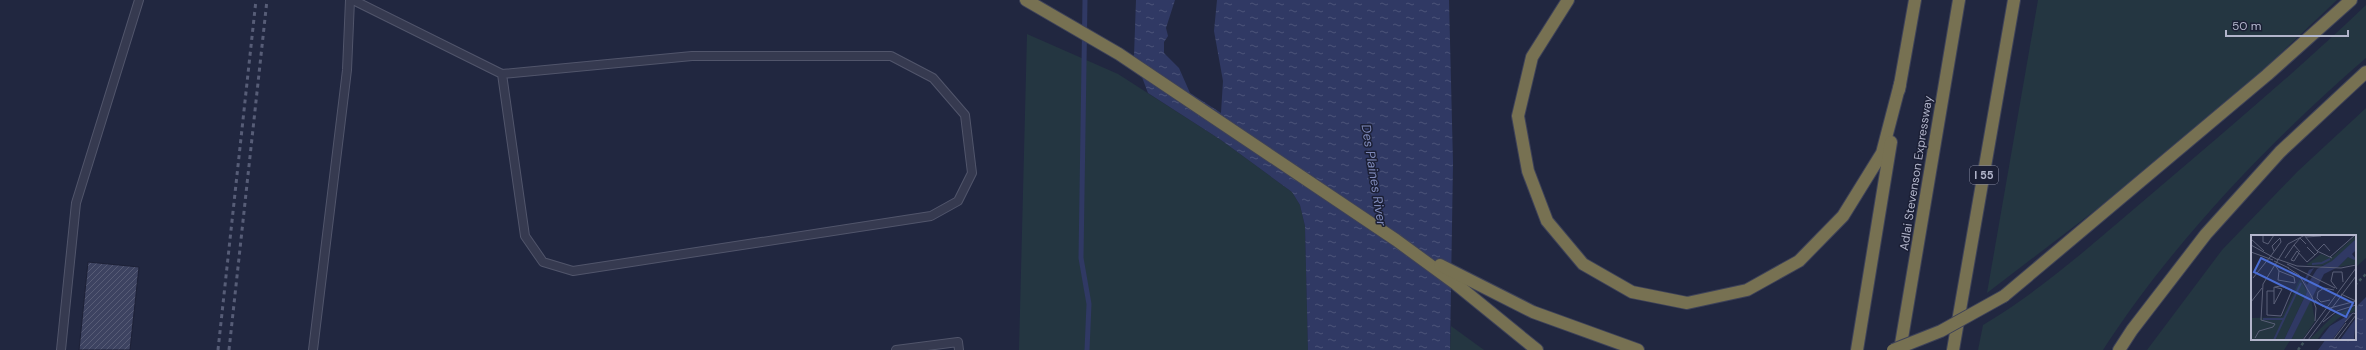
<svg xmlns="http://www.w3.org/2000/svg" width="2366" height="350" font-family="'DM Sans',sans-serif">
<style>
.green{fill:#243641}
.water{fill:url(#water-ripples)}
.lines{fill:none;stroke-linecap:round;stroke-linejoin:round}
.stream{stroke:#303964;stroke-width:5}
.building{fill:url(#building-hatch);stroke:#1d2137}
.service-casing{stroke:#51556b;stroke-width:10}
.motorway-casing{stroke:#3e4258;stroke-width:14}
.path{stroke:#3f525b;stroke-width:2.5;stroke-dasharray:3 3;stroke-linecap:butt}
.service{stroke:#363a50;stroke-width:8}
.motorway{stroke:#777152;stroke-width:12}
.rail{stroke:#575d77;stroke-width:3;stroke-dasharray:4 4;stroke-linecap:butt}
.motorway-bridge-casing{stroke:#3e4258;stroke-width:14;stroke-linecap:butt}
.motorway-bridge{stroke:#777152;stroke-width:12}
.labels{text-anchor:middle;dominant-baseline:central;stroke-width:3;stroke-linejoin:round;paint-order:stroke}
.shield{fill:#1b1f35;stroke:#85889e;stroke-width:1}
.shield-label{font-size:11px;font-weight:bold;fill:#b2b5cb}
.street-label{font-size:12px;fill:#b2b5cb;stroke:#1b1f35}
.water-label{font-size:13px;font-style:italic;fill:#7e89b9;stroke:#1b1f35}
.inset-river{fill:none;stroke:#303964;stroke-width:2}
.inset-road{fill:none;stroke:#5b6078;stroke-width:1}
.view{fill:#4a6dd4;fill-opacity:0.15;stroke:#4a6dd4;stroke-width:2}
.inset-edge{fill:none;stroke:#b2b5cb;stroke-width:2}
</style>
<defs>
<pattern id="water-ripples" width="26" height="14" patternUnits="userSpaceOnUse"><rect width="26" height="14" fill="#303964"/><path d="M2 4q2-2 4 0t4 0M15 11q2-2 4 0t4 0" fill="none" stroke="#4c5379"/></pattern>
<pattern id="building-hatch" width="6" height="6" patternUnits="userSpaceOnUse"><rect width="6" height="6" fill="#3d4361"/><path d="M-1 1l2-2M0 6l6-6M5 7l2-2" fill="none" stroke="#575c76"/></pattern>
</defs>
<rect width="100%" height="100%" fill="#212740"/>
<!-- green -->
<g class="green">
<polygon points="2038,0 2337,0 2264,69 2097,209 1987,293"/>
<path d="M2366,5V58C2270,141 2172,243 2103,350H1978L1983,325C2042,290 2095,242 2148,197C2222,134 2296,72 2366,5Z"/>
<polygon points="1027,34 1118,74 1221,140 1292,192 1300,205 1305,226 1308,350 1019,350"/>
<polygon points="2366,108 2366,258 2355,268 2355,236 2252,236 2252,339 2291,339 2284,350 2147,350 2222,250 2297,172"/>
<polygon points="1451,326 1484,350 1450,350"/>
</g>
<!-- water -->
<g class="water">
<polygon points="1136,0 1175,0 1166,28 1168,36 1164,42 1164,53 1179,68 1190,93 1221,113 1223,81 1214,31 1217,0 1449,0 1453,163 1450,350 1308,350 1305,226 1300,205 1292,192 1221,140 1148,93 1134,56"/>
<polygon points="2366,297 2366,350 2318,350 2326,339 2355,339 2355,308"/>
</g>
<g class="lines">
<!-- stream -->
<polyline class="stream" points="1085,0 1081,258 1089,304 1087,350"/>
</g>
<!-- building -->
<polygon class="building" points="88,262 139,267 130,350 79,350"/>
<g class="lines">
<defs>
<g id="service">
<polyline points="353,0 502,74 692,56 891,56 933,78 965,115 972,173 958,201 931,216 573,271 543,262 525,236 502,74"/>
<polyline points="61,350 76,203 139,0"/>
<polyline points="313,350 347,70 350,0"/>
<polyline points="896,350 958,342 959,350"/>
</g>
<g id="motorway">
<polyline points="1026,0 1119,54 1396,240 1456,284 1537,350"/>
<polyline points="1568,0 1532,57 1518,116 1528,171 1547,221 1583,264 1632,292 1687,303 1747,290 1799,261 1843,216 1882,153 1900,84"/>
<polyline points="1899,90 1915,0"/>
<polyline points="1440,265 1533,312 1638,350"/>
<polyline points="2004,296 2267,75 2351,0"/>
<polyline points="1857,350 1891,142"/>
<polyline points="1900,350 1959,0"/>
<polyline points="1953,350 2014,0"/>
<polyline points="2119,350 2132,330 2206,234 2280,152 2366,72"/>
</g>
</defs>
<!-- service casing -->
<use href="#service" class="service-casing"/>
<!-- motorway casing -->
<use href="#motorway" class="motorway-casing"/>
<!-- path -->
<g class="path">
<polyline points="2355,285 2366,274"/>
<polyline points="2298,350 2306,339"/>
</g>
<!-- service -->
<use href="#service" class="service"/>
<!-- motorway -->
<use href="#motorway" class="motorway"/>
<!-- rail -->
<g class="rail">
<polyline points="218,350 256,0"/>
<polyline points="229,350 267,0"/>
</g>
<defs>
<polyline id="motorway-bridge" points="1893,350 1941,331 2004,296"/>
</defs>
<!-- motorway-bridge casing -->
<use href="#motorway-bridge" class="motorway-bridge-casing"/>
<!-- motorway-bridge -->
<use href="#motorway-bridge" class="motorway-bridge"/>
</g>
<g class="labels">
<!-- shield labels -->
<rect class="shield" x="1970" y="166" width="28" height="18" rx="3"/>
<g class="shield-label">
<text x="1984" y="175">I 55</text>
</g>
<!-- street labels -->
<g class="street-label">
<text transform="translate(1916 173) rotate(-81)">Adlai Stevenson Expressway</text>
</g>
<!-- water labels -->
<g class="water-label">
<text transform="translate(1374 175) rotate(81)">Des Plaines River</text>
</g>
</g>
<!-- overview -->
<g transform="translate(2251 235)">
<rect width="105" height="105" fill="#212740"/>
<path d="M105,0V4L80,28L70,31L55,30L70,19L80,23ZM49,44L56,57L33,105H0V83L31,82ZM60,63L64,86L51,105H40ZM105,71V76L89,82L74,94L66,105H58L83,80Z" fill="#243641"/>
<path d="M97,22L105,24V29L87,32Z" fill="#243641"/>
<path d="M105,4V15L101,19L105,24L103,25L97,22L87,32L73,39L40,105H33L56,57L53,46L58,35L63,33L54,47L56,50L66,34L81,26ZM101,78L81,105H68L79,91ZM105,83L103,104L89,105L99,91Z" fill="#303964"/>
<path class="inset-river" d="M61,29L71,28L79,24M12,84H33M23,105L50,48"/>
<path class="inset-road" d="M12,0V7L17,9L23,0M53,0L66,16L81,23M55,2L70,1M0,4L13,16M0,10L27,25M43,10L49,3L55,9M56,12L64,20L67,17M66,16L73,9L79,16M0,17L22,25M48,18L43,26L40,25L46,16L56,27L64,20M79,22L104,0M34,23L43,10L49,17M26,24L46,31L90,33L105,30M23,26L38,33M36,29L84,53M24,30L28,36L43,42L44,48L27,45L28,36M37,33L48,40L61,62L65,73L64,86M2,43L19,22L30,7L29,3L21,11L23,16M23,52L31,54L23,69ZM86,54L80,46L82,37H91L92,47M23,56H16V80L30,81L41,55L29,51L24,52M90,59L105,66M64,65L71,71L79,73L105,66M79,65L70,67L66,63L67,57L73,53L83,55M0,67L11,53M72,87L86,76L105,70M94,87L102,78L105,79M4,103L8,96L22,92L24,89L10,85L12,49L37,9L54,0M52,105L105,33M57,105L105,41M82,105L95,88M86,105L105,80"/>
<path class="view" d="M10,23L102,68L95,82L3,37Z"/>
<rect width="105" height="105" class="inset-edge"/>
</g>
<!-- scale -->
<path d="M2226 30v6h122v-6" fill="none" stroke="#b2b5cb" stroke-width="2"/>
<text x="2232" y="30" font-size="12" fill="#b2b5cb" stroke="#1b1f35" stroke-width="3" paint-order="stroke">50 m</text>
</svg>
